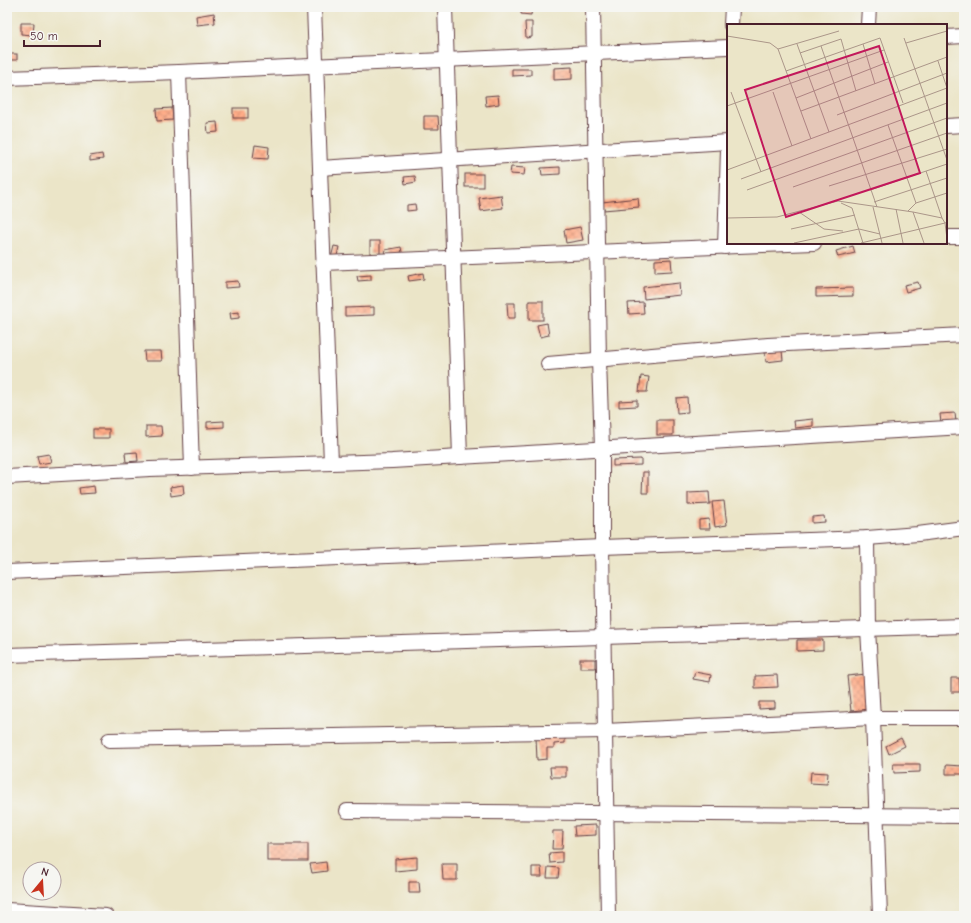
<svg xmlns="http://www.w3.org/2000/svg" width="971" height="923" font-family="'Comic Neue',sans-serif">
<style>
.building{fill:url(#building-cross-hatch)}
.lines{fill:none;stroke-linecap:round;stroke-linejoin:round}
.minor-casing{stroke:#623d43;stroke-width:16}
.minor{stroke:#fff;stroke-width:14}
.inset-road{fill:none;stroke:#ab9689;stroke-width:1}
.view{fill:#c2185b;fill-opacity:0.15;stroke:#c2185b;stroke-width:2}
.inset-edge{fill:none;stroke:#4a1f2b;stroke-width:2}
</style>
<defs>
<pattern id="building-cross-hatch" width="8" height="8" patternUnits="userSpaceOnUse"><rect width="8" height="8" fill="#ffac87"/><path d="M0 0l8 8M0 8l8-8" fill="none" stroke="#d08b6f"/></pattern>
</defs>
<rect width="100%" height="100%" fill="#f6f6f2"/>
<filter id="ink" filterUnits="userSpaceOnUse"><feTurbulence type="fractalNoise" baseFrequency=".025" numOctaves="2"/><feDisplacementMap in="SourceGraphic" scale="8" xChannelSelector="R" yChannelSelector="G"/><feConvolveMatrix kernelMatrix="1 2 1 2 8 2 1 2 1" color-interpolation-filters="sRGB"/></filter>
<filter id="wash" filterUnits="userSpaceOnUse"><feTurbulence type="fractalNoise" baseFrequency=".012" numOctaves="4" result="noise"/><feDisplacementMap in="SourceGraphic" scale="16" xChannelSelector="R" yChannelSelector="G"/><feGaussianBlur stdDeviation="0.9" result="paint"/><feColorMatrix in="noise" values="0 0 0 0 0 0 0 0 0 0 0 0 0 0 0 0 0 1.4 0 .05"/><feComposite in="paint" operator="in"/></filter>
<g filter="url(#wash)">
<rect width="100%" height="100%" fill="#ebe5c8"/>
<g id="blocks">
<!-- building -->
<g class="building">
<polygon points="521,7 532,7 531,15 521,14"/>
<polygon points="214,13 215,23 197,25 196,16"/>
<polygon points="525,22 532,22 532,37 526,38"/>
<polygon points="21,23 34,23 33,35 21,34"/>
<rect x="7" y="54" width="10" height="6"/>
<polygon points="572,67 572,79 554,80 554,68"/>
<polygon points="512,69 531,69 531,75 512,76"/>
<polygon points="498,95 499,104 486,106 485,96"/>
<polygon points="172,108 173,120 157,121 156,109"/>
<rect x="233" y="108" width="15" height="10"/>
<polygon points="424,116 438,116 439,129 424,129"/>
<polygon points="217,122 218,132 208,133 207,123"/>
<polygon points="255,145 269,147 268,159 253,158"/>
<polygon points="102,154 103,159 90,161 90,156"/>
<polygon points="511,167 525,168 524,175 510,174"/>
<polygon points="560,167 560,174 542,175 541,168"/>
<rect x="465" y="174" width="18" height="13"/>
<polygon points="415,176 416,182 405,184 404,177"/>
<polygon points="501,195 503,208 481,211 479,198"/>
<polygon points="638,198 639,207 603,210 602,202"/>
<polygon points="415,204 416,210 407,211 407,205"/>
<polygon points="580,227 583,240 566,243 564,230"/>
<rect x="370" y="241" width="10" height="13"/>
<polygon points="334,246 339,247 336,260 331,258"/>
<polygon points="853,246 855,253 838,257 836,251"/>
<polygon points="401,247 402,252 386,255 385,250"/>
<polygon points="671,259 672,271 655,272 655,260"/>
<polygon points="423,273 424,279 409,281 408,276"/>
<polygon points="371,275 371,280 358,281 357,276"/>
<polygon points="238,281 239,287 225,288 225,282"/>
<polygon points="918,282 920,288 906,292 904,285"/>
<polygon points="679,283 680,295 644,299 643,287"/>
<polygon points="853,288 853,296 816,297 816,289"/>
<rect x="529" y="301" width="14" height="19"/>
<polygon points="643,302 644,313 629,314 628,303"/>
<polygon points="507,303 515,303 515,318 508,318"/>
<polygon points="374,307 374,315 345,316 345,308"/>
<polygon points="239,312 239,318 231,319 230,313"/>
<polygon points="547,323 549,335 540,337 537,325"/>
<polygon points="144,351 161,351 162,361 145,361"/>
<polygon points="782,351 783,360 766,362 765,353"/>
<polygon points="641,376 649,377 647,392 639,392"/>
<polygon points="687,397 688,412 677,413 676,398"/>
<polygon points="637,400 637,406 619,407 619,401"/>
<polygon points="955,413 956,422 941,423 940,414"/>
<polygon points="813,419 813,426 795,428 794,421"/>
<rect x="657" y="420" width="16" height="15"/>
<polygon points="224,421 224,427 207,428 207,422"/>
<polygon points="146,426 161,426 162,436 146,437"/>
<rect x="93" y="429" width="16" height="9"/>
<polygon points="137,452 138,461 126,462 125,453"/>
<polygon points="49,454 51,462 39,464 37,456"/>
<polygon points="641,459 641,465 613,466 613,460"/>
<polygon points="643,472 648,472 648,493 642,493"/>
<polygon points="183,485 184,494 171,496 170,487"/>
<polygon points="94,486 95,493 80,494 79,488"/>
<polygon points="709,492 710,504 688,505 688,493"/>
<polygon points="724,501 727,525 715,527 712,502"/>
<polygon points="824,516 825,522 812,523 812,517"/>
<polygon points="709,519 710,529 699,529 699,520"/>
<polygon points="797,640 823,640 823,650 797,651"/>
<rect x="580" y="659" width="15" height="9"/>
<polygon points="695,672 711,675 710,682 693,679"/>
<polygon points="866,674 870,709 851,711 847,676"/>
<polygon points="777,675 778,687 755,688 755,676"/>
<polygon points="951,678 959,678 960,692 951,692"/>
<polygon points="759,702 775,702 775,708 759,709"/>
<polygon points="565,736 565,743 554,744 554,748 547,748 547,759 537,760 536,737"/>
<polygon points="901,738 905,746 889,754 886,746"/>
<polygon points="893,764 920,764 920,772 894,773"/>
<polygon points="946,765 963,766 963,774 946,774"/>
<polygon points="550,767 566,767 566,777 551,777"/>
<polygon points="811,772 828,773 827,784 810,783"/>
<polygon points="596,825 596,835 575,836 574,826"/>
<polygon points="553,831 563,831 562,849 552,849"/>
<rect x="267" y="844" width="41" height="17"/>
<polygon points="562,852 562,862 550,863 549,853"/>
<polygon points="417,857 417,869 395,871 395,859"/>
<polygon points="326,862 327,871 312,873 310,864"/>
<polygon points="442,864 457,864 457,880 443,880"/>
<polygon points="532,867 541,867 542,877 532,877"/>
<polygon points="548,867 559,868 558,878 547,878"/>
<polygon points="409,882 419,882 420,893 409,893"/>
</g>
</g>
</g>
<g filter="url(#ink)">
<use href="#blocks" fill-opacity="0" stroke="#623d43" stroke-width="1"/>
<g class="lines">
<defs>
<g id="minor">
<polyline points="314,7 331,463"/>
<polyline points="445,7 460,457"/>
<polyline points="593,7 599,360 602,448 602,547 608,916"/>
<polyline points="731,25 732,7"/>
<polyline points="868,25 869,7"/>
<polyline points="946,37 964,36"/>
<polyline points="179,72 192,468"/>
<polyline points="7,78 179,72 728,47"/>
<polyline points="946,126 964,125"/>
<polyline points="320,168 728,142"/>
<polyline points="946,237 964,237"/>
<polyline points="725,247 728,149"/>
<polyline points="323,263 814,243"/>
<polyline points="548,364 768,345 964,335"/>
<polyline points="7,477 150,469 392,461 964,427"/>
<polyline points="867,538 868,629 873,718 880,916"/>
<polyline points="7,572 602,547 867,538 918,534 964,528"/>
<polyline points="7,655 964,626"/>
<polyline points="109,740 605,731 873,718 964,718"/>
<polyline points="347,811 964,816"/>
<polyline points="7,910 106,916"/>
</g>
</defs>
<!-- minor casing -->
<use href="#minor" class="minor-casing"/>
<!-- minor -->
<use href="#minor" class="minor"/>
</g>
</g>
<!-- overview -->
<g transform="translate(727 24)">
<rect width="220" height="220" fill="#ebe5c8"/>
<path class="inset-road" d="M0,12L43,19L51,25L84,115M177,14L220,136M179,19L220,7M70,20L102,108M136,20L148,60M94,22L150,183M51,25L112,7M73,29L114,15L129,67M211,37L220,64M59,47L153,14L176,79M4,68L34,148M46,68L65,122M69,74L161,38M0,82L157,26M74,87L220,33M110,91L220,49M161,101L189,179M0,146L220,64M199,147L215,194M14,155L220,79M102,162L220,125M66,163L220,109M20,166L220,94M143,166L220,140M147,178L220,154M114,179L125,184L136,219M146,183L155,219M169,185L176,219M181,187L189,179L220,169M72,188L97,205L116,207M186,188L197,219M0,194L50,193L111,177L186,188L215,194L218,199L220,198M64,205L128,191M67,219L132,205L153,210M134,219L218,199L220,215"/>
<path class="view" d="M152,22L193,149L59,193L18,66Z"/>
<rect width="220" height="220" class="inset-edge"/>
</g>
<!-- margin -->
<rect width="971" height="923" fill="none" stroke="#f6f6f2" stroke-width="24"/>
<!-- north arrow -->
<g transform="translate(42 881) rotate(18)"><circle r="19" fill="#f6f6f2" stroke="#b1a0a2"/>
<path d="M0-3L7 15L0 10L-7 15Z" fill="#c8321e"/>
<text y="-6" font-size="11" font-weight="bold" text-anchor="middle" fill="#4a1f2b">N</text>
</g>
<!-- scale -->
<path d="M24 40v6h76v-6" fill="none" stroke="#4a1f2b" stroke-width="2"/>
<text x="30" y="40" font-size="12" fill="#4a1f2b" stroke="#f6f6f2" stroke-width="3" paint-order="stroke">50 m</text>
</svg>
